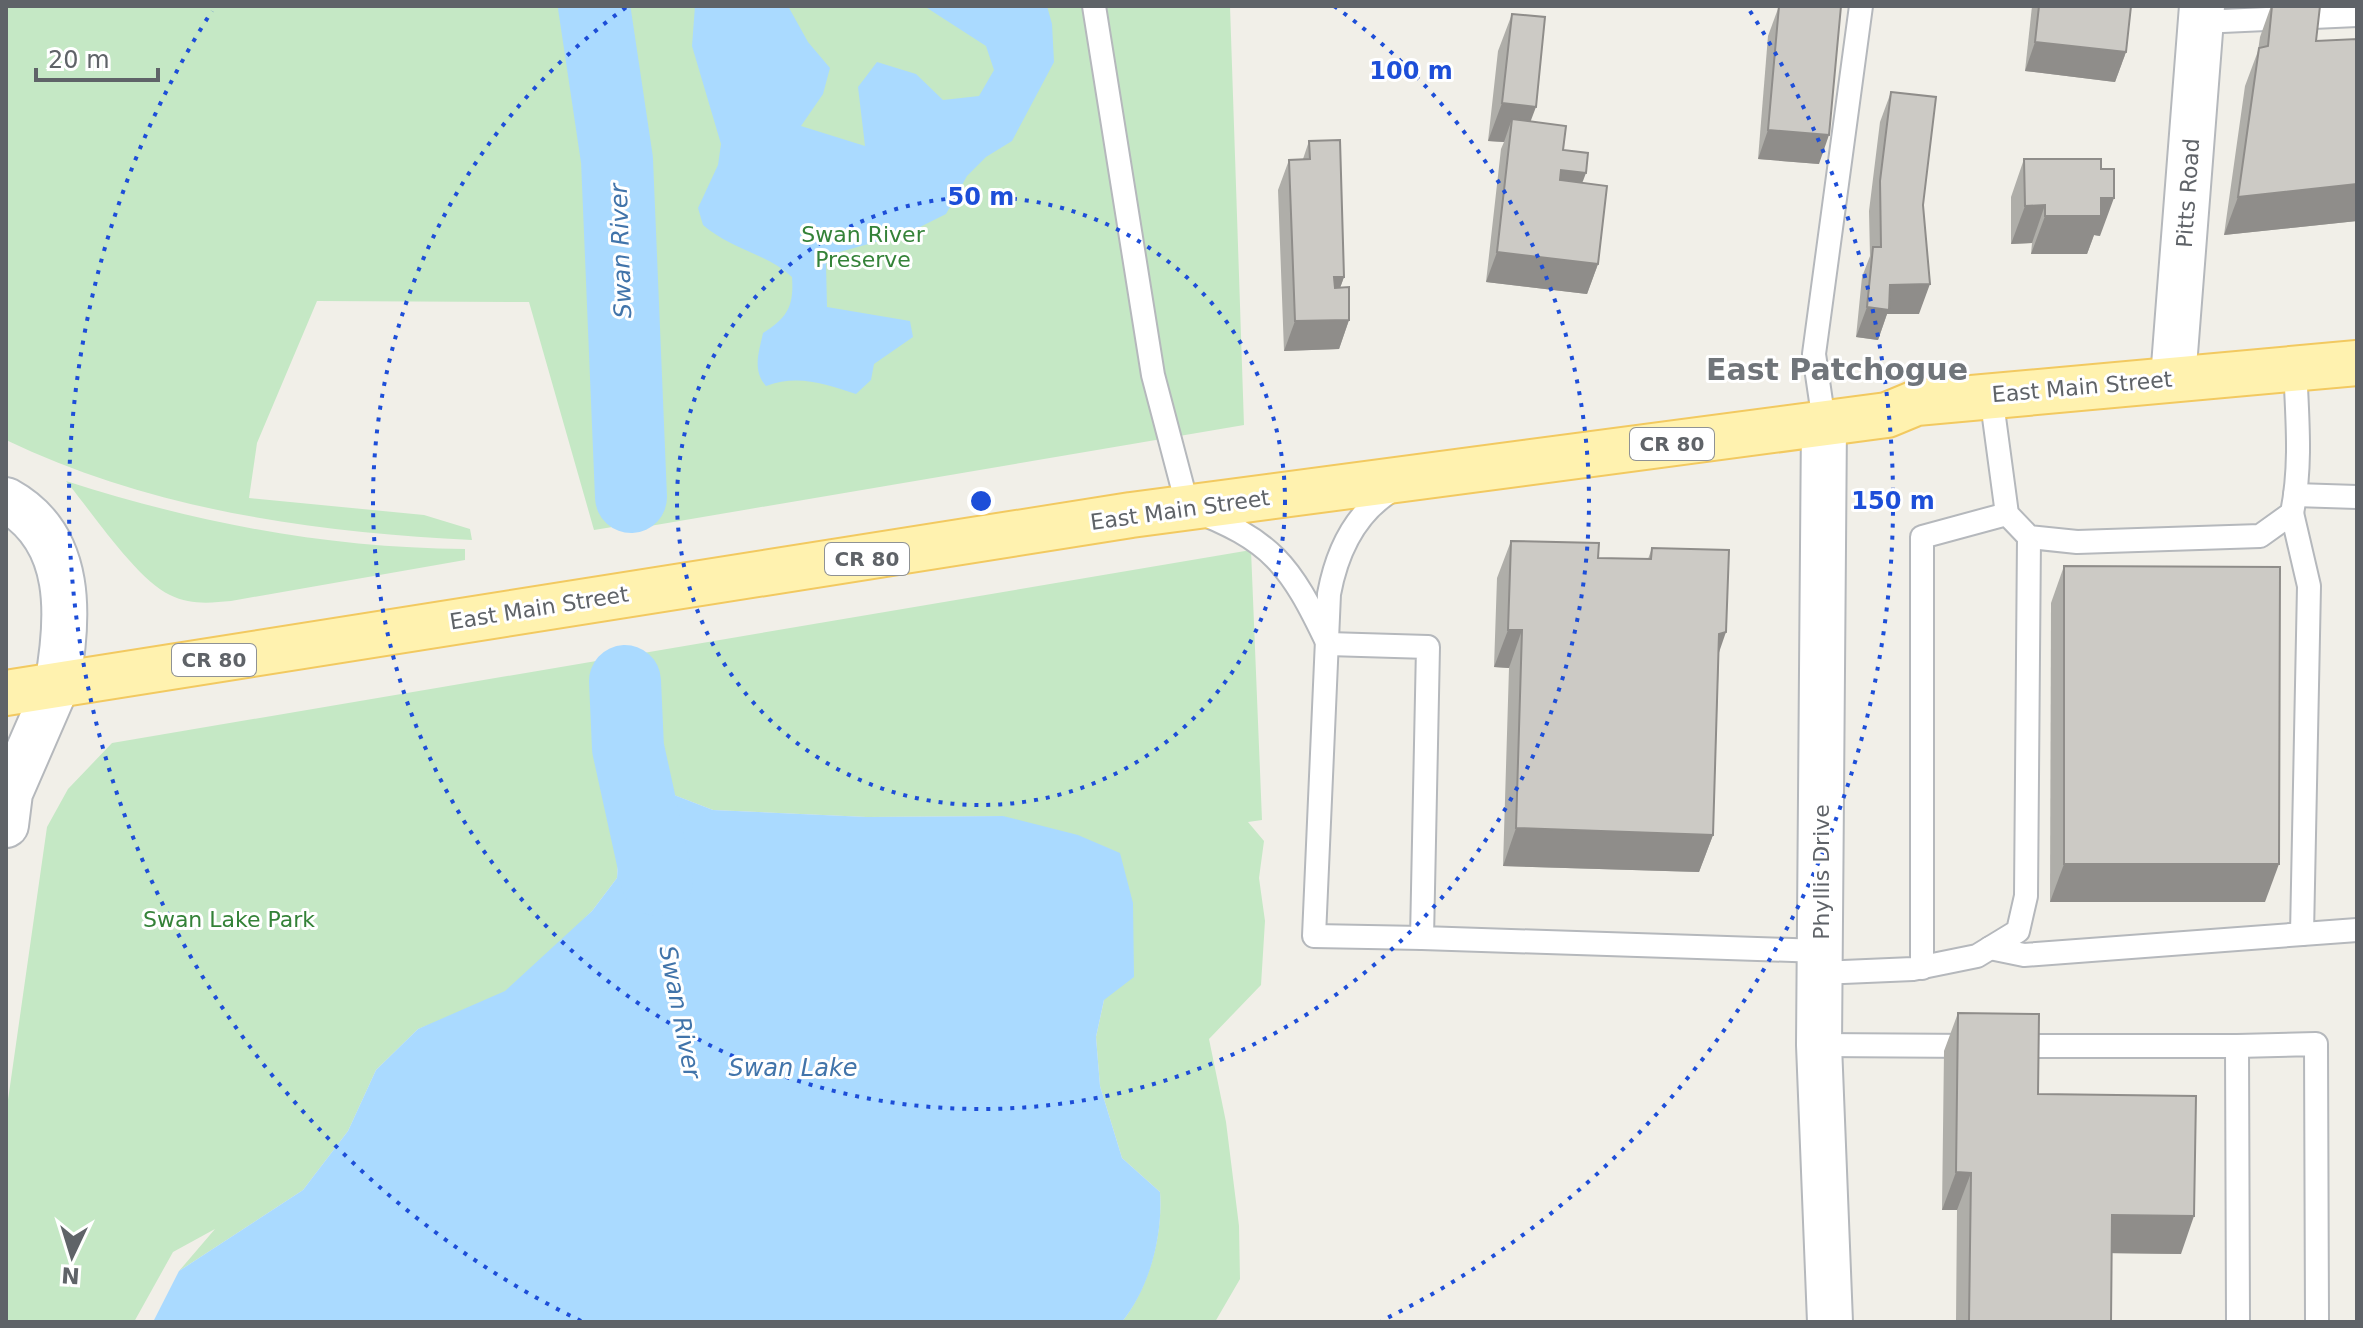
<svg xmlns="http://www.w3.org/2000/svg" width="2363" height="1328" font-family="'DejaVu Sans',sans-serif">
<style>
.green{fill:#c5e8c5}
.water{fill:#aadaff}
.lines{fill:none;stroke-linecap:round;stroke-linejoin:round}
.river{stroke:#aadaff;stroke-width:72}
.lane-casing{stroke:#b5b8bc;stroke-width:26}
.street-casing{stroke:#b5b8bc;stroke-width:48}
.secondary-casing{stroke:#b6babf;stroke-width:48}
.primary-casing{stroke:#f2c960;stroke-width:48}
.lane{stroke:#fff;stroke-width:22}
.street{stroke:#fff;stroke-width:44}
.secondary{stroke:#fff;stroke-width:44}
.primary{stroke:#fff2af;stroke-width:44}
.wall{fill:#afaea9}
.shaded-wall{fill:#8f8d8a}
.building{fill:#cccac5;stroke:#8f8d8a;stroke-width:2}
.ring{fill:none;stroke:#1d4ed8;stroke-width:4;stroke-dasharray:4 8}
.labels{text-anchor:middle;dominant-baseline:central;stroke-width:6;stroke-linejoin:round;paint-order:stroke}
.shield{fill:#fff;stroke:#8f9295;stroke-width:2}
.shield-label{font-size:20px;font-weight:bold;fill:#5f6368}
.street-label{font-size:22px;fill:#5f6368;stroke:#fff}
.park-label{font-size:22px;fill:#348238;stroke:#fff}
.water-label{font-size:24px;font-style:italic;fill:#4174aa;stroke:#fff}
.district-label{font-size:30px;font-weight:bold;fill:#70757a;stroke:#fff}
.centre{fill:#1d4ed8;stroke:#fff;stroke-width:4}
.ring-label{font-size:24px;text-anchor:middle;font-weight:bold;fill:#1d4ed8;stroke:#fff;stroke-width:6;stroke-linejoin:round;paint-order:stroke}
</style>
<rect width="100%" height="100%" fill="#f1efe8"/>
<!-- green -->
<g class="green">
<path d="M6,6H1230L1244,425L644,527L643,522L594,530L529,302L317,301L257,443L249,498L424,515L470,529L472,540C312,532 152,510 6,440Z"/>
<path d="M66,481C197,523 327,548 465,549V560L231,601C210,603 190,605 170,595C137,580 91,511 66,481Z"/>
<path d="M1251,550L1262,820L1248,822L1264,841L1259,878L1265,921L1261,985L1209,1039L1226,1122L1239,1226L1240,1279L1215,1322H1122C1149,1287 1163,1236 1160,1192L1122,1158L1100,1086L1096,1037L1104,1000L1003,816L867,817L713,810L648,785L656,773L649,771L615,790L622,802L617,878L592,911L507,995L418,1029L376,1070L348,1131L303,1190L179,1271L215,1229L173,1252L134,1322H6V1114L47,827L68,789L112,743Z"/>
</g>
<!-- water -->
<g class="water">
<path d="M695,6H788L808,42L830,68L823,94L801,126L865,146L858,87L877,62L916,74L943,100L979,96L994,70L986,46L924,6H1047L1052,24L1054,62L1012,141L986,157L967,176L946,214L908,233L836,253L826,264L827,307L910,321L913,337L874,364L871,380L856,394C825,384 798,374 766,386C752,370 759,352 763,333C788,317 794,306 792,277C767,254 731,249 703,225L698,208L718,165L721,144L692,46Z"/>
<path d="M638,781L713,810L867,817L1003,816L1078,835L1120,853L1133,903L1134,977L1104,1000L1096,1037L1100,1086L1122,1158L1160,1192C1163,1236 1150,1287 1122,1322H153L179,1271L303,1190L348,1131L376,1070L418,1029L505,991L592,911L617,878L622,802Z"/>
</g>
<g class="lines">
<!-- river -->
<g class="river">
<polyline points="594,6 617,160 631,497"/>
<polyline points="625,681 628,748 657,880"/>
</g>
<defs>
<g id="lane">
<path d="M1094,6L1153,375L1188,508C1272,540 1290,564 1328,644"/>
<polyline points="2201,22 2357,15"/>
<path d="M1991,395L2007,514L2029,537L2077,542L2260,536L2292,513C2302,464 2297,416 2295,366"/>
<polyline points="1824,422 1814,354 1861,6"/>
<path d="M1394,489C1355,512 1337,551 1329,594L1314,936L1422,938"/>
<polyline points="2295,495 2357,497"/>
<polyline points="2292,513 2309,586 2302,934"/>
<polyline points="1328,644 1428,647 1422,938 1821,951"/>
<polyline points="1990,948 2024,955 2357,930"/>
<polyline points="1922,968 1922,537 2007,514"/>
<polyline points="1820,973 1913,969 1977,956 2018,931 2026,896 2029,537"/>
<polyline points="1819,1045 1976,1046"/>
<polyline points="2010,1046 2237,1046 2238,1322"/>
<polyline points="2237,1046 2316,1044 2317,1322"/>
</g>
<g id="street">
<polyline points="2173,379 2202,6"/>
<polyline points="1824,422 1819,1045 1830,1322"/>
<polyline points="6,825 10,793 57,685"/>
</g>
<path id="secondary" d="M6,500C75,538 69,619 57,685"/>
<polyline id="primary" points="6,693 1131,515 1887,415 1916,403 2357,363"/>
</defs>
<!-- lane casing -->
<use href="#lane" class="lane-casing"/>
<!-- street casing -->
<use href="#street" class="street-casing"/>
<!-- secondary casing -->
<use href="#secondary" class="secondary-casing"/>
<!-- primary casing -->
<use href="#primary" class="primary-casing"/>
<!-- lane -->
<use href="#lane" class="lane"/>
<!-- street -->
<use href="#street" class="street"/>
<!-- secondary -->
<use href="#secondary" class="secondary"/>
<!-- primary -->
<use href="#primary" class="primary"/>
</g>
<!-- wall -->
<g class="wall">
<polygon points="1779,6 1819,164 1758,159 1768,36"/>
<polygon points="2032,6 2131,6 2126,52 2115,82 2025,71"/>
<polygon points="2271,6 2320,6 2316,41 2357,39 2357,221 2224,235 2245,86 2258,51 2260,37"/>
<polygon points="1512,14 1530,122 1563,150 1582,183 1598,264 1587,294 1486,282 1501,149 1504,142 1488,141 1498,51"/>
<polygon points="1891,92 1919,314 1887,314 1878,340 1856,337 1862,277 1870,256 1869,211 1880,122"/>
<polygon points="1309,141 1344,277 1340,288 1349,320 1339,349 1284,351 1278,190 1289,160 1303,159"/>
<polygon points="2024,159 2100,236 2094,235 2087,254 2031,254 2032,243 2011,244 2011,197"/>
<polygon points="1511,541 1598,558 1648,559 1652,548 1719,654 1713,835 1699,872 1503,866 1509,668 1494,667 1497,578"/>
<polygon points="2064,566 2265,902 2050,902 2051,603"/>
<polygon points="1958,1013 2038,1094 2181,1254 2112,1253 2111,1322 1956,1322 1957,1210 1942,1210 1944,1051"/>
</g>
<!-- shaded-wall -->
<g class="shaded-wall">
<polygon points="2035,42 2126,52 2115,82 2025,71"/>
<polygon points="1502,103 1536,107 1522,144 1512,119 1504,142 1488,141"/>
<polygon points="1768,130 1829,135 1819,164 1758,159"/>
<polygon points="1561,170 1586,173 1575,202 1550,200"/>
<polygon points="2357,184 2357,221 2224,235 2238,197"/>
<polygon points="2101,198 2114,198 2100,236 2094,235 2087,254 2031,254 2045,216"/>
<polygon points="2045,205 2032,243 2011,244 2025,206"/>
<polygon points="1497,252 1598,264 1587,294 1486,282"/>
<polygon points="1334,277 1344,277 1333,307"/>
<polygon points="1930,284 1919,314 1887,314 1878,340 1856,337 1867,307 1890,285"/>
<polygon points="1349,320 1339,349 1284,351 1295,321"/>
<polygon points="1508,630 1522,630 1509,668 1494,667"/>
<polygon points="1726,632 1713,670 1719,634"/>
<polygon points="1516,828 1713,835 1699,872 1503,866"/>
<polygon points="2064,864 2279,864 2265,902 2050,902"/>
<polygon points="1956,1172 1971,1173 1957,1210 1942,1210"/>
<polygon points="2112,1215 2194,1216 2181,1254 2098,1253"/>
</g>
<!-- building -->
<g class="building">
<polygon points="1779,6 1841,6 1829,135 1768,130"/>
<polygon points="2039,6 2131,6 2126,52 2035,42"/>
<polygon points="2272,6 2320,6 2316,41 2357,39 2357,184 2238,197 2259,48 2268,46"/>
<polygon points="1512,14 1545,17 1536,107 1502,103"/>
<polygon points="1891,92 1936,97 1923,205 1930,284 1890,285 1889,310 1867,307 1873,247 1881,247 1880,181"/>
<polygon points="1512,119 1566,126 1563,150 1588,153 1586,173 1561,170 1560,180 1607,186 1598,264 1497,252"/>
<polygon points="1340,140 1344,277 1334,277 1335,288 1349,287 1349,320 1295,321 1289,160 1310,159 1309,141"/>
<polygon points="2024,159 2101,159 2101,169 2114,169 2114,198 2101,198 2101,216 2045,216 2045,205 2025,206"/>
<polygon points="1511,541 1599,543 1598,558 1651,559 1652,548 1729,550 1726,632 1719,634 1713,835 1516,828 1522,630 1508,630"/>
<polygon points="2064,566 2280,567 2279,864 2064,864"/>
<polygon points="1958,1013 2039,1014 2038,1094 2196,1096 2194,1216 2112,1215 2111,1322 1969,1321 1971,1173 1956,1172"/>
</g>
<!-- distance rings -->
<g class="ring">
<circle cx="981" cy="501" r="304"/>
<path d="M1334 6A608 608 0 1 1 628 6"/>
<path d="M581 1321A912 912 0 0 1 212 11M1750 11A912 912 0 0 1 1381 1321"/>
</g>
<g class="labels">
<!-- shield labels -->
<g class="shield">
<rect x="1630" y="428" width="84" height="32" rx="6"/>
<rect x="825" y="543" width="84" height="32" rx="6"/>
<rect x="172" y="644" width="84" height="32" rx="6"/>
</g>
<g class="shield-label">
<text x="1672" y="444">CR 80</text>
<text x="867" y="559">CR 80</text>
<text x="214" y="660">CR 80</text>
</g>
<!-- street labels -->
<g class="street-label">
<text transform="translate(2188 193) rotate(-86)">Pitts Road</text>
<text transform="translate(2082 387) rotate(-5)">East Main Street</text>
<text transform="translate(1180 510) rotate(-8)">East Main Street</text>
<text transform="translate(539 608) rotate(-9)">East Main Street</text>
<text transform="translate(1821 872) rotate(-90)">Phyllis Drive</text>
</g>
<!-- park labels -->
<g class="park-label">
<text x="863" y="234">Swan River<tspan x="863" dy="25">Preserve</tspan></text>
<text x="229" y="919">Swan Lake Park</text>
</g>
<!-- water labels -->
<g class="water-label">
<text transform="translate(621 251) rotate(-92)">Swan River</text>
<text transform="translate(680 1012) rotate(79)">Swan River</text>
<text x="793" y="1068">Swan Lake</text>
</g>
<!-- district labels -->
<g class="district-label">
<text x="1837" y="369">East Patchogue</text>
</g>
</g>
<circle cx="981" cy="501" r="12" class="centre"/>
<g class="ring-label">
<text x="1411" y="79">100 m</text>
<text x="981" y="205">50 m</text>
<text x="1893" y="509">150 m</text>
</g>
<!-- border -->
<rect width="2363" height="1328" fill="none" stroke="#5f6368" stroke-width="16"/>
<!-- north arrow -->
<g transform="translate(72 1256) rotate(184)" stroke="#ffffff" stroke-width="6" paint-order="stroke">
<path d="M0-6L14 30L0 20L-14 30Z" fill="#5f6368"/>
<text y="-12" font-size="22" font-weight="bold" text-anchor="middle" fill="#5f6368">N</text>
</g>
<!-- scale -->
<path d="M36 68v12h122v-12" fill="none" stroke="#5f6368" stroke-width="4"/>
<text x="48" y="68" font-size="24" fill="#5f6368" stroke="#ffffff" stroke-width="6" paint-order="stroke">20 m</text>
</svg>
